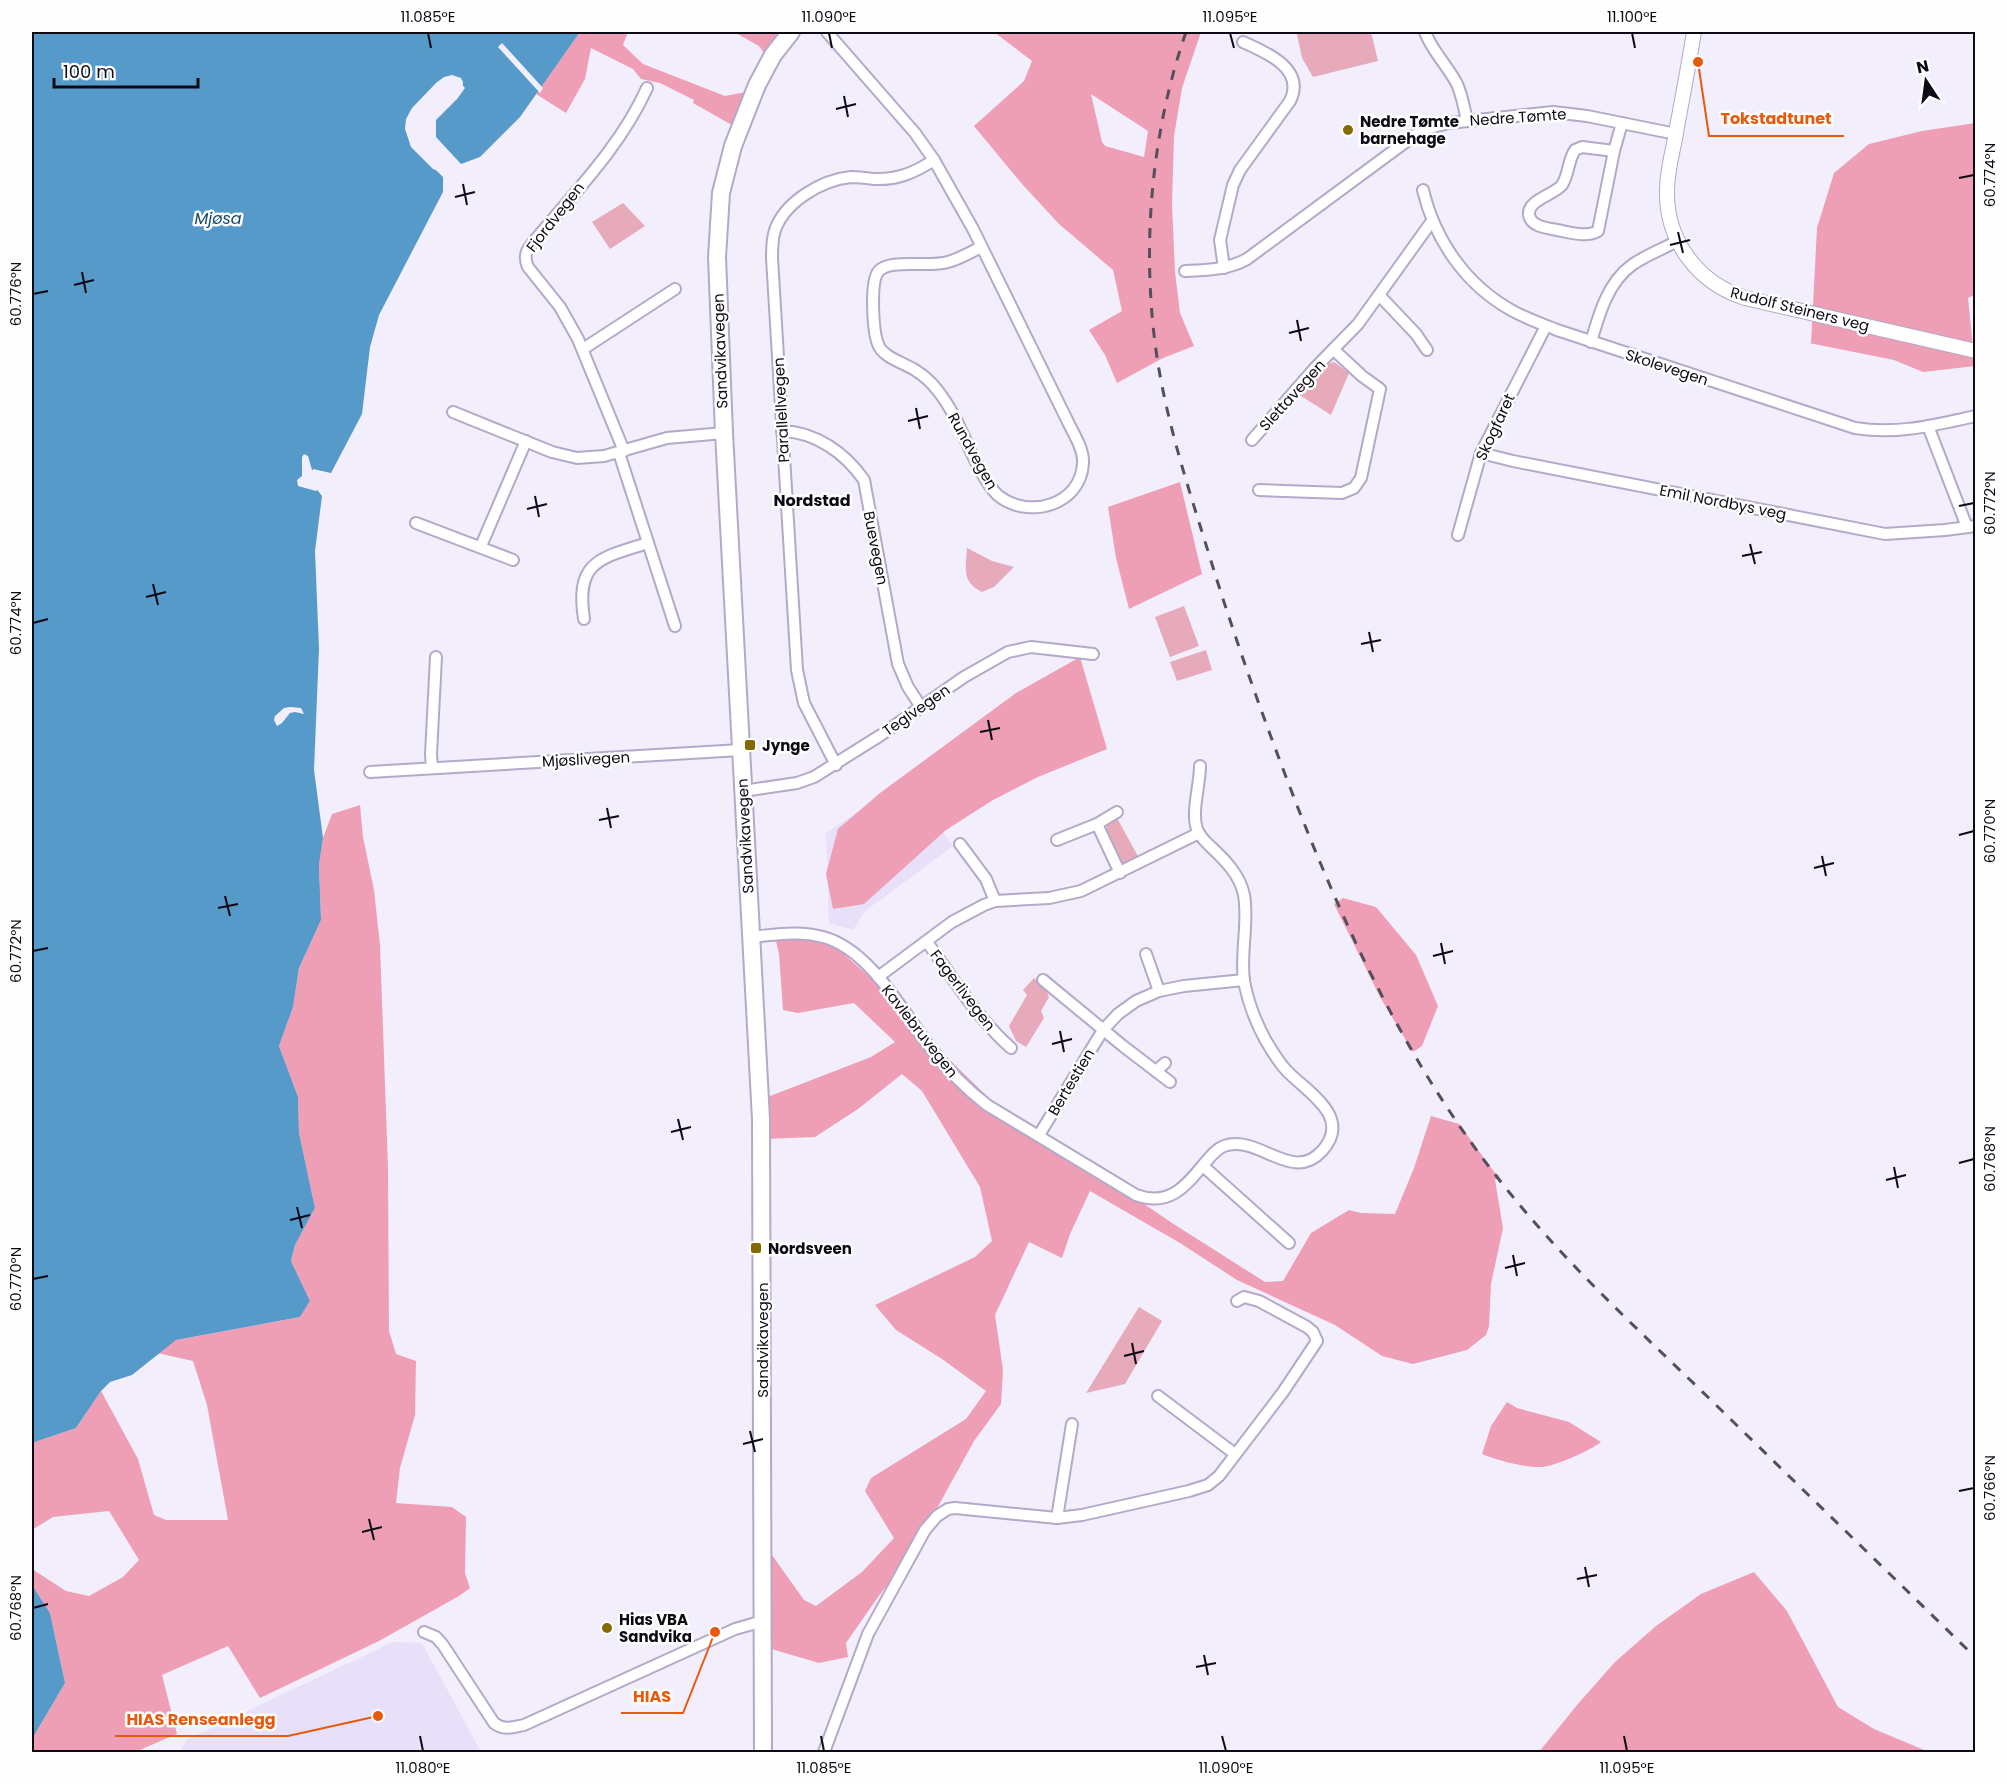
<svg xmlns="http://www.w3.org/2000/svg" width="2007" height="1784" font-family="Poppins,sans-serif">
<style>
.built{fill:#e8e0f9}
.green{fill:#e6aabb}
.forest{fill:#ee9fb6;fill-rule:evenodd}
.water{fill:#559ac9}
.pier{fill:#f2eefc}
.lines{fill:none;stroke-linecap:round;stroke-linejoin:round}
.minor-casing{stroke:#b4a9c9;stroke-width:14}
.tertiary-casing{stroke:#b4a9c9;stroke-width:16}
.secondary-casing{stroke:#b4a9c9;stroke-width:20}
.minor{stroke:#fff;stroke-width:10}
.tertiary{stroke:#fff;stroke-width:14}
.secondary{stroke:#fff;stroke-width:16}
.rail{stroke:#534f5b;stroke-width:3;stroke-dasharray:10 10;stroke-linecap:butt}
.ticks{fill:none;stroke:#0e0a15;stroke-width:2}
.poi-dot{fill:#856a04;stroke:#fefefe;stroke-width:2}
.labels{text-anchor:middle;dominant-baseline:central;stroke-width:5;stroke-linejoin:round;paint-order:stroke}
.street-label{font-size:15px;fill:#0e0a15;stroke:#fefefe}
.poi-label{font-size:15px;font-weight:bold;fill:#0e0a15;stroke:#fefefe;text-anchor:start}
.water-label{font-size:16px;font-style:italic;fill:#114767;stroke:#fefefe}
.neighbourhood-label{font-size:16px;font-weight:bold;fill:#0e0a15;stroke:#fefefe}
.leader{fill:none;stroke:#e8590c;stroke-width:2}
.callout-dot{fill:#e8590c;stroke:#fefefe;stroke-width:2}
.callout-label{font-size:16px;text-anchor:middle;font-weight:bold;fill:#e8590c;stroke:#fefefe;stroke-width:5;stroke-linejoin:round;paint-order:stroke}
.neatline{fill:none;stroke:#0e0a15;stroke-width:2}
.ticks-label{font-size:15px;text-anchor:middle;fill:#0e0a15}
</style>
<rect width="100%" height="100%" fill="#f2eefc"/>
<!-- built -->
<g class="built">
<polygon points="905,780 953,846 865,911 853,930 829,923 826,833"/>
<polygon points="393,1642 422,1643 481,1752 180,1752 186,1740"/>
</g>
<!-- green -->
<g class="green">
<polygon points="1303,32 1371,32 1378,61 1313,77 1302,58 1297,34"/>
<polygon points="623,203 645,226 610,249 592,222"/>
<polygon points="1334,362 1349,373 1331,415 1298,394 1324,365"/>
<path d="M967,548L992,561L1014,567L994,587L982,592C961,582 966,567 967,548Z"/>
<polygon points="1184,606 1199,646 1170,657 1155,617"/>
<polygon points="1206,650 1212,670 1177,681 1170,662"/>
<path d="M1117,818L1139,858C1134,860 1127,866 1121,863C1111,858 1106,833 1107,823Z"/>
<polygon points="1034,978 1046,989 1049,997 1041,1011 1044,1018 1026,1047 1016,1041 1009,1026 1027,995 1023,990"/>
<polygon points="1139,1307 1162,1321 1125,1384 1086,1393"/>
</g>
<!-- forest -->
<g class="forest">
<polygon points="580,32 628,32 623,45 643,64 725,96 757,90 739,129 693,103 694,100 660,83 641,79 633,69 591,48 585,79 566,113 536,94"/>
<polygon points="734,32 790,32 771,63 759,46"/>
<path d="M994,32H1201L1182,88L1174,136L1172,203L1175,272L1180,313L1194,346L1163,358L1117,383L1105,355L1089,330L1122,311L1113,270L1059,224L1022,184L974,126L1024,81L1032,61ZM1091,94L1148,131L1144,157L1105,146L1102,142Z"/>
<polygon points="1975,123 1976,294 1968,298 1973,347 1975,349 1975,366 1923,372 1894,360 1809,343 1811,343 1817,228 1834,173 1869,144 1922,131"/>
<polygon points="1180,482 1202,574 1129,609 1116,558 1108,507"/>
<polygon points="1080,657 1107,749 1038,777 993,800 946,830 864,904 833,909 826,874 838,829 880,793 1016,693"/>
<polygon points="360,805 363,837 374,890 380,945 388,1168 389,1331 396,1354 416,1361 415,1415 400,1468 396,1503 452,1507 466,1517 465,1573 470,1588 459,1596 379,1641 260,1698 228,1646 162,1675 177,1734 135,1752 32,1752 32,1739 65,1683 50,1613 32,1585 32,1569 66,1591 89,1596 123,1577 139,1560 109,1511 53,1517 32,1530 32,1443 76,1428 101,1391 138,1459 154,1515 166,1520 228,1520 207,1405 193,1361 157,1353 176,1340 300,1317 310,1301 291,1261 295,1245 315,1208 299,1133 298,1097 279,1046 293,1007 299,968 321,920 319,865 323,838 332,814"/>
<polygon points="1343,898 1376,907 1416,955 1438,1006 1422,1046 1413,1052 1380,997 1334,904"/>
<polygon points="774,932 821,934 871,978 908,1020 989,1098 1172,1223 1265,1282 1283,1281 1311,1233 1349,1210 1361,1213 1395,1214 1414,1168 1431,1116 1459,1124 1495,1173 1500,1176 1495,1180 1503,1228 1491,1284 1489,1326 1486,1335 1467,1350 1413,1364 1382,1356 1335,1325 1237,1280 1180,1243 1090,1191 1070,1234 1062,1258 1029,1242 995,1315 1003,1370 1001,1404 974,1441 913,1552 878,1597 846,1643 848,1657 819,1663 768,1648 764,1567 772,1555 804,1600 816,1606 862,1572 894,1538 865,1491 871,1478 966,1419 986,1391 942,1359 896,1330 875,1305 975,1257 992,1241 980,1187 922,1091 902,1074 858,1109 815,1137 764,1139 765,1098 871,1057 895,1042 854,1003 798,1013 783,1010 779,954"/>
<path d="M1507,1402L1517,1408L1569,1422L1601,1442C1592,1450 1553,1467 1541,1467C1526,1468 1496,1460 1482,1454L1491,1426Z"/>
<polygon points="1754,1572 1787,1611 1838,1707 1874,1729 1929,1752 1539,1752 1577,1705 1615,1662 1656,1626 1701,1594"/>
</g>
<!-- water -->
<g class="water">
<path d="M32,32H580L520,117L480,157L461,164L436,137V120L457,99L465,88L458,80C436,79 421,106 408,122C413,150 424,158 443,177V192L379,315L370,347L362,414L331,473L313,469L311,482L322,496L315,551L319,649L314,770L323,838L319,865L321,920L299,968L293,1007L279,1046L298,1097L299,1133L315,1208L295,1245L291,1261L310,1301L300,1317L176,1340L132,1375L110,1382L101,1391L76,1428L32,1443Z"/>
<polygon points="32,1585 50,1613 65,1683 32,1739"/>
</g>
<!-- pier -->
<g class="pier">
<polygon points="502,43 543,88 540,93 498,47"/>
<polygon points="452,75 461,78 463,82 462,92 433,121 461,88 457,83 450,82 436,92 420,110 411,123 414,138 426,156 446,175 446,178 441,172 433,169 411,147 405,129 406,119 412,108 436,83 444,77"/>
<polygon points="304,454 308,456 312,470 322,474 315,472 314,481 319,488 316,491 298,486 297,480 302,476 302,457"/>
<polygon points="290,707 301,708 304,714 295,712 290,713 282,723 277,726 274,720 275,716 284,708"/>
</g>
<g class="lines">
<defs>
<g id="minor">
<path d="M827,32L915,133L934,160L973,229L1067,420C1073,433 1084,449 1083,463C1081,505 1030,519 1000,497C992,491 988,483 983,475C967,448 958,416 938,391C932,383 923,375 915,370C904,363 882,357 878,344C873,332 870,283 878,272C888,258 929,268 948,262C959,259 970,253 981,247"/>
<path d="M1425,32C1432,51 1447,65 1457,84C1462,95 1464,108 1467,120"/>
<path d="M1614,151L1598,231C1586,238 1569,232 1557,230C1548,228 1531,227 1529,215C1527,200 1554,195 1562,185C1569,174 1568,160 1575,150L1582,147L1614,151L1622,123"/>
<path d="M1423,190C1435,240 1465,284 1511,310C1525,318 1542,324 1557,330L1855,428C1898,435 1934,425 1976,416"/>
<path d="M1224,268L1220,240L1233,185L1240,170L1290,101C1306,69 1266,52 1243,42"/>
<path d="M1185,271C1206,270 1227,270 1247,259L1415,135L1429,128L1449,123L1553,112L1587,116L1676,134"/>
<polyline points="1380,296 1416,334 1427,350"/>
<path d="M1591,342C1599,314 1608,282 1632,265C1646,255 1663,249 1677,241"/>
<polyline points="583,349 675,289"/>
<polyline points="453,412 552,452 577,458 604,456 667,438 724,433"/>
<polyline points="1928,426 1967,527"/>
<path d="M782,431C816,432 845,453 864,480L898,664L908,687L921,707"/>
<polyline points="1252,440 1314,369 1358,324 1432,221"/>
<path d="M624,451L578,339L560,307L528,267C524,258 525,252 531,245C572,195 620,148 647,88"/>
<polyline points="619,453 675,626"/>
<polyline points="1481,453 1513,461 1885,534 1945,530 1976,526"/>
<polyline points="1259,490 1342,493 1354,488 1361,478 1380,389 1362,376 1334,350"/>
<polyline points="416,523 513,560"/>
<polyline points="1458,535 1481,453 1546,326"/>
<polyline points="481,546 526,441"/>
<path d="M584,619C575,561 600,558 648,543"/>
<path d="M836,765L804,703L797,670L772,258C772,249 772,239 775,230C785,202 821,180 851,177C858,177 866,178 874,179C897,180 914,173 934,160"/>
<polyline points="432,768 431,754 436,657"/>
<polyline points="370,772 741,750"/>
<polyline points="743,791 797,783 814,777 881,735 964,677 1008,652 1031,647 1093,654"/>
<polyline points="1097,824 1120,873"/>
<polyline points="1057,840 1097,824 1117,812"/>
<polyline points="960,844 986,879 995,901"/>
<path d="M750,937C774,935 799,930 823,937C869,949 902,1010 929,1046C946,1068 965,1088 987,1105L1136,1195C1169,1207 1185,1187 1204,1164C1210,1157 1216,1149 1224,1146C1259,1134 1292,1184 1322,1151C1353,1117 1307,1092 1287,1071C1279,1063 1272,1051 1266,1041C1256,1023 1248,1002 1244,981C1240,953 1249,923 1244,895C1240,875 1225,860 1211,847C1205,841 1199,836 1197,829C1191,812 1200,785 1200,766"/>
<path d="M927,942C953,978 977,1018 1011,1048"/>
<polyline points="1146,954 1159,991"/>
<polyline points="878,977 952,922 984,905 995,901 1049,898 1081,891 1199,833"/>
<polyline points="1043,980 1123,1046 1170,1082"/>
<polyline points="1156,1071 1165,1063"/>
<polyline points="1039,1135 1103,1030 1118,1014 1136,1001 1159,991 1184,986 1244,980"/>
<polyline points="1203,1166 1289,1243"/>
<polyline points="1158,1396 1235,1454"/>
<polyline points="1057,1518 1072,1424"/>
<path d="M424,1632L436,1637L443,1645L494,1723C504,1731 514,1727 524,1725L735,1629L763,1621"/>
<polyline points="824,1752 868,1634 925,1530 937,1516 948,1509 955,1508 1057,1518 1082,1515 1189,1491 1208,1485 1219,1476 1283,1392 1317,1341 1313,1332 1307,1327 1259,1301 1244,1297 1237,1301"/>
</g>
<path id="tertiary" d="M1694,32C1689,63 1683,95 1677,127C1674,148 1667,169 1667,191C1666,241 1698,283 1745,298L1976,351"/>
<polyline id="secondary" points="763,1752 761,1119 724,433 717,257 721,193 733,146 757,85 773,55 791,32"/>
</defs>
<!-- minor casing -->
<use href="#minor" class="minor-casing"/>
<!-- tertiary casing -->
<use href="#tertiary" class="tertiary-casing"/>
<!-- secondary casing -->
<use href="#secondary" class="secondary-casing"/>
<!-- minor -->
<use href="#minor" class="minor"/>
<!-- tertiary -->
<use href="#tertiary" class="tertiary"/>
<!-- secondary -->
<use href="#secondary" class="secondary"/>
<!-- rail -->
<path class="rail" d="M1186,32C1152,130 1142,240 1155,343C1165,422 1192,498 1215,574C1240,653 1268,731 1298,808C1352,945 1415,1077 1509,1192C1571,1269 1645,1336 1715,1404C1802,1489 1889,1573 1976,1658"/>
</g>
<!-- ticks -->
<path class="ticks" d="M428,33L431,48M829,33L832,48M1230,33L1234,48M1632,33L1635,48M844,96L848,117M836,109L856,104M1959,178L1974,175M463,184L467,205M455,197L475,192M1678,232L1683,253M1670,245L1690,240M82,272L86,293M74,285L94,280M33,294L48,291M1297,320L1301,341M1289,333L1309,328M916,408L920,429M908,421L928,416M535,496L539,517M1959,506L1974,503M527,509L547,504M1750,544L1755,564M1742,556L1762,552M153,584L158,605M146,597L166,592M33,623L48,619M1369,632L1373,652M1361,644L1381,640M988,720L992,740M980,732L1000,728M607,808L611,828M599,820L619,816M1959,835L1974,831M1822,856L1826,876M1814,868L1834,863M225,896L230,916M218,908L238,904M1441,943L1445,964M33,951L48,948M1433,956L1453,951M1060,1031L1064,1052M1052,1044L1072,1039M678,1119L683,1140M671,1132L691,1127M1959,1163L1974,1159M1894,1167L1898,1188M1886,1180L1906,1175M297,1207L302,1228M290,1220L310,1215M1513,1255L1517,1276M1505,1268L1525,1263M33,1279L48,1276M1132,1343L1136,1364M1124,1356L1144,1351M750,1431L755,1452M743,1444L763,1439M1959,1491L1974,1488M369,1519L374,1540M362,1532L382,1527M1585,1567L1589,1587M1577,1579L1597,1575M33,1608L48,1604M1204,1655L1208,1675M1196,1667L1216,1663M420,1736L423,1751M821,1736L824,1751M1222,1736L1226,1751M1624,1736L1627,1751"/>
<!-- markers -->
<g class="poi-dot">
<circle cx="1348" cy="130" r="6"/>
<rect x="744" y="739" width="12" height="12" rx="3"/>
<rect x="750" y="1242" width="12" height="12" rx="3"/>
<circle cx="607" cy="1628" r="6"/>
</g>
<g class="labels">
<!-- street labels -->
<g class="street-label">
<text transform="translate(1518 117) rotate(-4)">Nedre Tømte</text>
<text transform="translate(555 217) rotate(-52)">Fjordvegen</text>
<text transform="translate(1800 309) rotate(14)">Rudolf Steiners veg</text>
<text transform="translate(720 351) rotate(-92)">Sandvikavegen</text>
<text transform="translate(1667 367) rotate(18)">Skolevegen</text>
<text transform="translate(1292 395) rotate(-48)">Slettavegen</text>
<text transform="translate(781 410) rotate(-93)">Parallellvegen</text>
<text transform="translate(1495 427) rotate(-65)">Skogfaret</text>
<text transform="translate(973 451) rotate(61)">Rundvegen</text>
<text transform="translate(1723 502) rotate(11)">Emil Nordbys veg</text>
<text transform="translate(876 548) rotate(79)">Buevegen</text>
<text transform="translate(916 710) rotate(-35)">Teglvegen</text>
<text transform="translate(586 759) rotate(-3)">Mjøslivegen</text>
<text transform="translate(745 836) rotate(-93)">Sandvikavegen</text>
<text transform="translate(963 990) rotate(53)">Fagerlivegen</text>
<text transform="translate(920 1031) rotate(52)">Kavlebruvegen</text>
<text transform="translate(1071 1082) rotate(-59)">Bertestien</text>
<text transform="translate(762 1340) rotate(-90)">Sandvikavegen</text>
</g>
<!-- poi labels -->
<g class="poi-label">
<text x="1360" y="121">Nedre Tømte<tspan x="1360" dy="17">barnehage</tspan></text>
<text x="762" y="745">Jynge</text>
<text x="768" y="1248">Nordsveen</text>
<text x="619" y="1619">Hias VBA<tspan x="619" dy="17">Sandvika</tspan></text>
</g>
<!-- water labels -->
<g class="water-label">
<text x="218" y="218">Mjøsa</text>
</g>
<!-- neighbourhood labels -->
<g class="neighbourhood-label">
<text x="812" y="500">Nordstad</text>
</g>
</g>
<!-- callouts -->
<path class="leader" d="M1698 62L1709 136H1844M715 1632L683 1713H621M378 1716L288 1736H115"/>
<g class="callout-dot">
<circle cx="1698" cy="62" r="6"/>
<circle cx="715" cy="1632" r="6"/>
<circle cx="378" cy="1716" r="6"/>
</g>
<g class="callout-label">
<text x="1776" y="124">Tokstadtunet</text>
<text x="652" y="1702">HIAS</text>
<text x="201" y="1725">HIAS Renseanlegg</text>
</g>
<!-- border -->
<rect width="2007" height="1784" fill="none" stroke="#fefefe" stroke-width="66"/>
<!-- north arrow -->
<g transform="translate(1926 81) rotate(347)" stroke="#fefefe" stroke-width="4.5" paint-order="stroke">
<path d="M0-4.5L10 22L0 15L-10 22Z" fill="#0e0a15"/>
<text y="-9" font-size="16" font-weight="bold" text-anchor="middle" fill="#0e0a15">N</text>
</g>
<!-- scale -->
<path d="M54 78v9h144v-9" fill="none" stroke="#0e0a15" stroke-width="3"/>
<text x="63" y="78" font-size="18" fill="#0e0a15" stroke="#fefefe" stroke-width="4.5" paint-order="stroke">100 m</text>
<rect x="33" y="33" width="1941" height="1718" class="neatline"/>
<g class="ticks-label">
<text x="428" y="22">11.085°E</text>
<text x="829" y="22">11.090°E</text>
<text x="1230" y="22">11.095°E</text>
<text x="1632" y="22">11.100°E</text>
<text transform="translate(1990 175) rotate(-90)" y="5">60.774°N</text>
<text transform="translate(16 294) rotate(-90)" y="5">60.776°N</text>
<text transform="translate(1990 503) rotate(-90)" y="5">60.772°N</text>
<text transform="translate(16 623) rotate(-90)" y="5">60.774°N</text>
<text transform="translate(1990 831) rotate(-90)" y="5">60.770°N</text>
<text transform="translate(16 951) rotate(-90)" y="5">60.772°N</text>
<text transform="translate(1990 1159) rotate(-90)" y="5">60.768°N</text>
<text transform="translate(16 1279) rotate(-90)" y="5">60.770°N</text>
<text transform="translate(1990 1488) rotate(-90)" y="5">60.766°N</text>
<text transform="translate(16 1608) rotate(-90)" y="5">60.768°N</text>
<text x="423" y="1773">11.080°E</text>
<text x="824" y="1773">11.085°E</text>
<text x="1226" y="1773">11.090°E</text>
<text x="1627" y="1773">11.095°E</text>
</g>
</svg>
